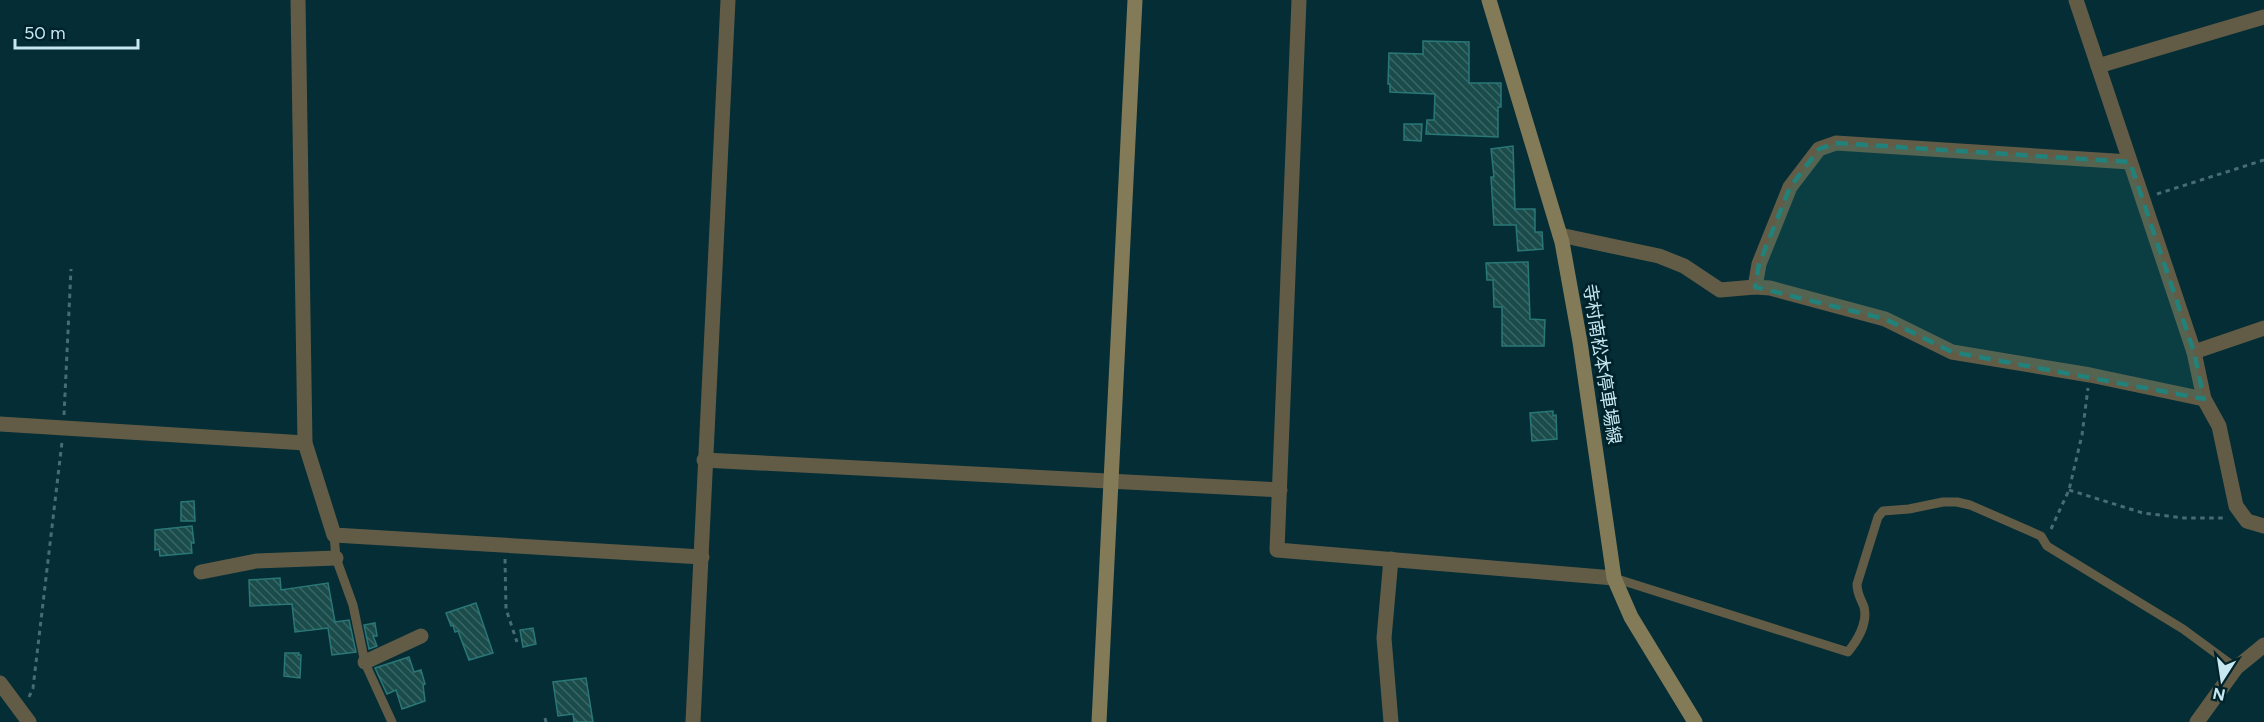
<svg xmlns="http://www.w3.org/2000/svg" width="2264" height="722" font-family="Figtree,'Noto Sans JP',sans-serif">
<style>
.building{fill:url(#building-back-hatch);stroke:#2a7777;stroke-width:1.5}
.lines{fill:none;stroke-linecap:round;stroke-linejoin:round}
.path{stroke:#476c75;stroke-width:3;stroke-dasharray:4.5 4.5;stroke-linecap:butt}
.lane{stroke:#625c47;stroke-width:9}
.street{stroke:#625c47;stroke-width:15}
.secondary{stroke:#837a58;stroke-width:15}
.marked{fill:#21817b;fill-opacity:0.2;stroke:#21817b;stroke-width:4.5;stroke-dasharray:12 8;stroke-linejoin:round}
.labels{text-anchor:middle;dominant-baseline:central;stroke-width:6;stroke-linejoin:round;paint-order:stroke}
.street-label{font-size:18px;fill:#c7e8f1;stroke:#00232b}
</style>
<defs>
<pattern id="building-back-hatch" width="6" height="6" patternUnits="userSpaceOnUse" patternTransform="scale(1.5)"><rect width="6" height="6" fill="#1b4c4c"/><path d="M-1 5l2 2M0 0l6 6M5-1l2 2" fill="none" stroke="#3b6666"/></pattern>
</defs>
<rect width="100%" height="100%" fill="#052d35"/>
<!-- building -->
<g class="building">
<polygon points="1423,41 1469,42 1469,83 1501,83 1501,107 1498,107 1498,137 1426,134 1427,120 1434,120 1435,94 1390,92 1390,84 1388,84 1389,53 1423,54"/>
<polygon points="1404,124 1422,124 1421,141 1404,140"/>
<polygon points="1513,146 1515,209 1535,209 1535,232 1542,232 1543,249 1518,251 1516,225 1494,225 1491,177 1494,177 1491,149"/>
<polygon points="1528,262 1530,319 1545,320 1544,346 1502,346 1502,307 1494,307 1493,280 1487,280 1486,263"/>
<polygon points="1553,411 1553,416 1556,415 1557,439 1532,441 1530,413"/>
<polygon points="194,501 195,521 181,521 181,502"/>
<polygon points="192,526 194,543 191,543 192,553 160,556 159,549 155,550 155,530"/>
<polygon points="280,578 281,590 328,583 335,622 349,620 356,652 332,655 328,628 295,632 292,604 250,606 249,580"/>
<polygon points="476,603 493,653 469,660 458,631 455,632 453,625 451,626 446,613"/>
<polygon points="375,623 377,636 373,636 377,646 369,649 364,625"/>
<polygon points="533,628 536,644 523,647 520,630"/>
<polygon points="285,653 299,653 298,655 301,655 300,678 284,676"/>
<polygon points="409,657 414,672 421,670 425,684 423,685 425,701 402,709 396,690 387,694 375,668"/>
<polygon points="586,678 593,722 574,722 573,714 558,716 553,682"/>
</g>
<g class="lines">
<!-- path -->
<g class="path">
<polyline points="2157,194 2264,160"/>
<polyline points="64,415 71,269"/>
<polyline points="2069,490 2143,513 2184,518 2225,518"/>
<polyline points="2051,529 2069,490 2082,435 2088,388"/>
<polyline points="505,559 506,609 517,642"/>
<polyline points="29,697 33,688 62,442"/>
<polyline points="545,718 546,722"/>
</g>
<!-- lane -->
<g class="lane">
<polyline points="334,535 336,558 353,605 365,663 392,722"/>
<path d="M1614,578L1848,652C1857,641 1868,623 1864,607C1861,599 1857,594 1857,584L1878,517L1883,511L1909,509L1943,502H1957L1970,505L2041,536L2047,546L2183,629L2236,668"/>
</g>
<!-- street -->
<g class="street">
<polyline points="298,0 305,443 334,535 702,557"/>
<polyline points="1299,0 1277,550 1614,578"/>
<polyline points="2076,0 2194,352 2204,399 2219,426 2236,506 2247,521 2264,526"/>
<polyline points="2098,66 2264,17"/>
<polyline points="2130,162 1836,143 1819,149 1790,187 1759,264 1755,287 1770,288 1885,319 1952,352 2090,375 2204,399"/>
<polyline points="1560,235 1659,256 1684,266 1720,290 1755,287"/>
<polyline points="2194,352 2264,328"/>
<polyline points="0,424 305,443"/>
<polyline points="704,460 1280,490"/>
<polyline points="201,572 256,561 336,558"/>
<polyline points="365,662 421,636"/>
<polyline points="0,683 29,722"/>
<polyline points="693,722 728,0"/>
<polyline points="1391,722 1384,638 1391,559"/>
<polyline points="2197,722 2236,668 2264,645"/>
</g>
<!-- secondary -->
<g class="secondary">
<polyline points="1489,0 1562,242 1580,342 1614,578 1631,617 1695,722"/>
<polyline points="1099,722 1135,0"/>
</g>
</g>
<!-- marked area -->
<path class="marked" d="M1836,143L2130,162L2194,352L2204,399L1952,352L1885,319L1755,287L1759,264L1790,187L1819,149Z"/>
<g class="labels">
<!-- street labels -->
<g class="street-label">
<text transform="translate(1602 364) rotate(81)">寺村南松本停車場線</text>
</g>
</g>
<!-- north arrow -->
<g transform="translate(2222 680) rotate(192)" stroke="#00232b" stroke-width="4.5" paint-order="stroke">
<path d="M0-4.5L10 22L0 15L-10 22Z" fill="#c7e8f1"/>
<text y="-9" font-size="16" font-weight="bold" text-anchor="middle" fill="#c7e8f1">N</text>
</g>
<!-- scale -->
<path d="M15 39v9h123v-9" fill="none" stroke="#c7e8f1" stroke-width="3"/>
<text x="24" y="39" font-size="18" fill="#c7e8f1" stroke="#00232b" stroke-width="4.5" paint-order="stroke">50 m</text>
</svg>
